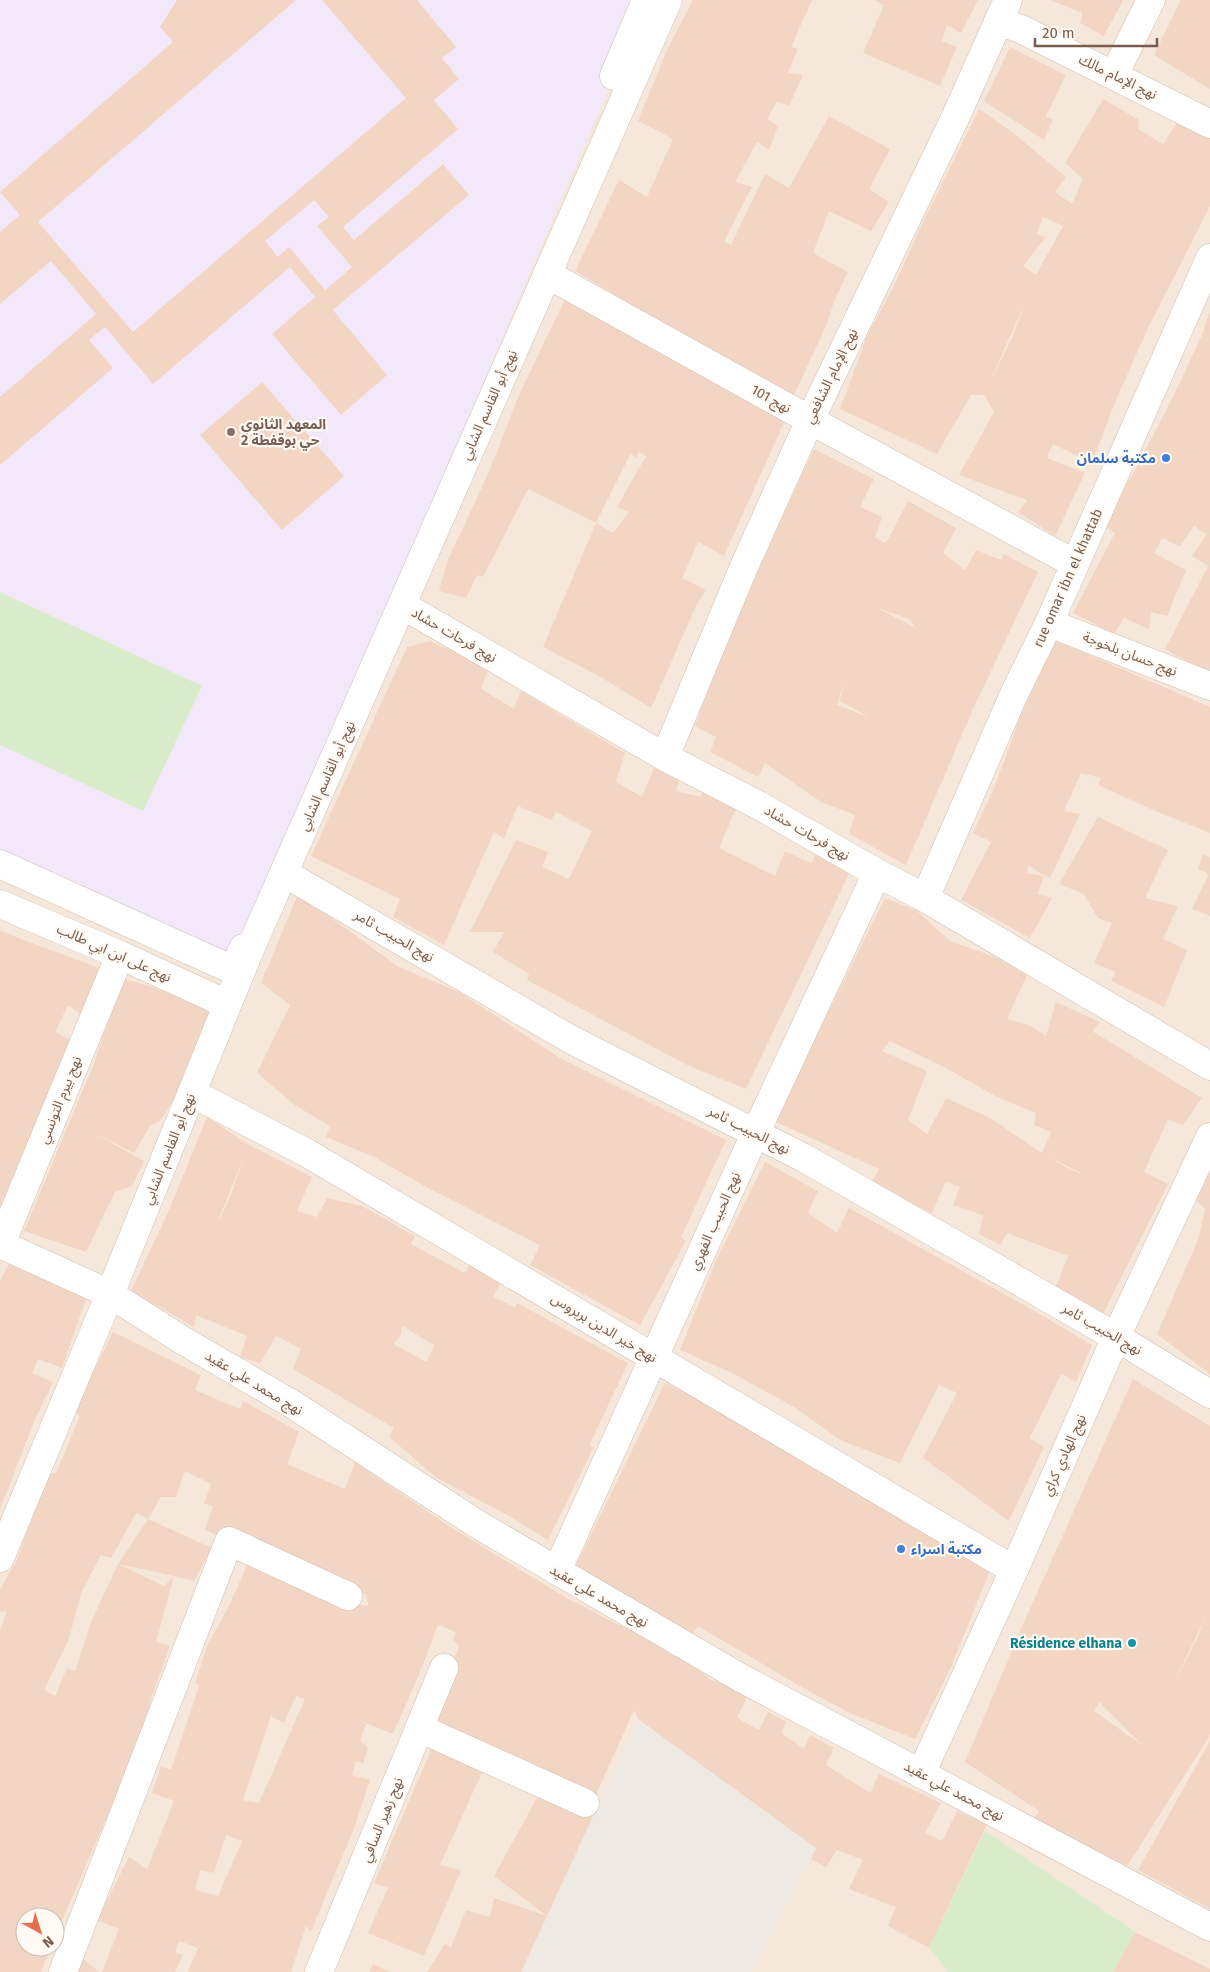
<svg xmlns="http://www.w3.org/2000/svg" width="1210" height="1972" font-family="'Fira Sans','Noto Sans Arabic',sans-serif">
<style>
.residential{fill:#f5e8da;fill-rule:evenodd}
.industrial{fill:#efe9e4}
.education{fill:#f3e8fa}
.green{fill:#d8ecc9}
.building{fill:#f3d5c3;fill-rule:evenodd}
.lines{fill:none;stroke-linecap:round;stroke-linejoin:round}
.minor-casing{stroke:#d1beb0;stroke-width:29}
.minor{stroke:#fff;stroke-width:28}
.education-dot{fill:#8d6e63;stroke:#fffaf3;stroke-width:2}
.shop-dot{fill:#3f7fe0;stroke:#fffaf3;stroke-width:2}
.culture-dot{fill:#0f9aa8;stroke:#fffaf3;stroke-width:2}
.labels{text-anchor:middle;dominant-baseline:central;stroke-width:4.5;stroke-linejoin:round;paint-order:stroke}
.street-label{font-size:14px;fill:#7a5c4d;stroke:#fffaf3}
.education-label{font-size:14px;font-weight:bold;fill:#785e54;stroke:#fffaf3;text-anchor:start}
.shop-label{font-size:14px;font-weight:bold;fill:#366cbe;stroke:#fffaf3;text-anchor:end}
.culture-label{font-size:14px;font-weight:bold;fill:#0d838f;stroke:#fffaf3;text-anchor:end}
</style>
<rect width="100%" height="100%" fill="#fdf6ec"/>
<!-- residential -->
<path class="residential" d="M646,0H1210V1972H0V864ZM25,1917H55V1947H25Z"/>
<!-- industrial -->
<polygon class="industrial" points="638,1719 816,1848 751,1972 521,1972"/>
<!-- education -->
<polygon class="education" points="0,0 646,0 233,970 0,864"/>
<!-- green -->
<g class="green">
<polygon points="0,592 202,686 143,811 0,745"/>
<polygon points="985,1831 1135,1932 1113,1972 949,1972 929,1948"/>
</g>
<!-- building -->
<g class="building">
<path d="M177,0H296L38,222L133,332L406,98L322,0H417L456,47L442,58L459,79L434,100L458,129L343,227L354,240L443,164L469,195L333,310L387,375L341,415L272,334L315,297L290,267L153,384L105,327L89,340L113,368L0,465V397L96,314L51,261L0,304V232L20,215L0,192L173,42L160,27ZM314,200L329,217L317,226L352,267L325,290L289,247L278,257L265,241Z"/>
<polygon points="693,0 812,0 791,47 798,49 788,73 803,75 789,106 777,101 767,119 778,126 769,150 757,142 735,182 752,187 724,242 731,245 765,174 789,188 829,116 890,149 869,189 889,202 871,231 829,211 813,253 848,272 834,301 827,324 792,399 667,329 636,307 575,271 619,180 647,197 673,139 638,121 667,50"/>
<polygon points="875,0 978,0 961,33 947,25 942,41 957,47 940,86 863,53 884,5"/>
<polygon points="1050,0 1123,0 1104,36 1080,23 1082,13"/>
<polygon points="1181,0 1210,0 1210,89 1154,55"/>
<polygon points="1010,47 1066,75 1046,116 1053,120 1044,140 984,101"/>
<path d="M1103,99L1139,120L1138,129L1163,144L1180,118L1210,138V206L1148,328L1116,400L1092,463L1053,444L1047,458L1085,473L1055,536L1018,512L1027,500L959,475L994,412L984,395H971L937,454L840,409L866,338L893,288L923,222L979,109L1012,132L1066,177L1055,192L1072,204L1083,179L1065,163ZM1043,217L1063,226L1036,275L1023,266L1045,238L1037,234ZM1024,305L1012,338L991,380V379Z"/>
<polygon points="565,299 786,418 724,556 698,542 695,549 682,578 706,590 696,606 651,708 599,676 543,647 596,523 613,533 629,512 617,507 646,456 639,452 636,458 631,453 596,523 528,489 483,577 477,575 466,598 439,591 447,562 488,474 519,395"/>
<polygon points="1210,311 1210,674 1165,649 1208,566 1192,556 1207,534 1194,526 1180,546 1162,538 1154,553 1186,570 1167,616 1151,612 1149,629 1124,618 1114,634 1073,613 1115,533 1103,524 1134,472 1173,397 1202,335"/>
<polygon points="262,382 344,476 282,530 200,435"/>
<path d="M814,449L874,479L860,507L882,517L875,538L886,543L908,501L956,528L943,553L965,570L976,550L1001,560L1004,554L1038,572L973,709L906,865L849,834L855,815L821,802L765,763L758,777L710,752L716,737L695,726L732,623L748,595L771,541ZM877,608L909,619L916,628ZM844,682L840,701L869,717L837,705Z"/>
<polygon points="1054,640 1210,707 1210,833 1153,810 1098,785 1101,778 1081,773 1064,811 1080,814 1050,878 1028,866 1027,873 1044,876 1037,894 1052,898 1030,938 961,900 991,842 973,833 994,788 1019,720"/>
<polygon points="430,641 489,668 481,689 514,709 521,691 625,753 616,782 642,797 654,768 679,781 676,791 700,797 707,784 739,802 719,848 775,876 785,851 811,863 817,852 849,874 746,1089 689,1066 527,980 529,974 493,952 504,932 470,932 516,840 548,852 542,867 569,879 592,831 556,812 551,820 518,806 504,838 494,832 444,945 393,917 400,899 311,856 407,647"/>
<polygon points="1098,817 1168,850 1145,898 1178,906 1163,939 1187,950 1164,1007 1111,981 1116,972 1094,963 1112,923 1098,918 1084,894 1059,884"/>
<polygon points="1203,854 1210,857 1210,916 1192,909 1209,874 1198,869"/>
<polygon points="298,894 399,967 459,992 560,1058 726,1140 681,1237 686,1241 640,1325 530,1265 540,1245 428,1188 374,1157 326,1137 330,1126 296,1106 257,1073 290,1005 261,983"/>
<path d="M885,898L917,911L950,941L995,957L1027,975L1007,1019L1029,1025L1046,1036L1056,1002L1100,1022L1092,1031L1202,1098L1183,1125L1168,1119L1144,1172L1168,1184L1103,1314L1056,1287L1068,1256L1007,1233L1000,1245L979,1234L983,1215L953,1205L960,1187L946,1181L932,1213L870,1184L879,1169L774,1121ZM890,1041L946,1068L995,1096L1036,1113L1034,1125L1051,1132L1042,1153L990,1118L946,1098L927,1134L908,1120L927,1071L882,1051ZM1049,1157L1081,1173V1174L1062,1165Z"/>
<polygon points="0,930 18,938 105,970 84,1017 68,1005 55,1032 78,1044 45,1118 14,1174 0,1208"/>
<polygon points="122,978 168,992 211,1010 174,1099 160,1121 150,1126 134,1153 92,1132 144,1161 132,1186 115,1192 86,1252 24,1231 93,1066"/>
<path d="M207,1117L249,1145L312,1177L297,1211L317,1217L327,1198L362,1206L415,1236L411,1244L465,1273L469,1265L504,1277L493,1297L515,1307L517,1303L628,1363L589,1446L594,1447L548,1540L509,1516L437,1478L389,1437L394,1428L293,1369L301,1349L276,1336L260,1363L240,1357L247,1336L196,1315L194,1327L131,1291L169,1210ZM243,1160L232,1192L220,1219L219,1218ZM402,1326L434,1345L427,1362L393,1344L401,1335Z"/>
<polygon points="765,1162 818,1191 808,1213 837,1233 849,1208 1031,1309 1092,1345 1076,1382 1061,1374 1030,1438 1044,1447 1009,1521 923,1458 957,1393 939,1385 900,1463 842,1441 794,1407 734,1374 680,1350 716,1260"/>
<polygon points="1210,1170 1210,1374 1157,1334 1198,1240 1205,1209 1196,1201"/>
<polygon points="12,1258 87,1296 62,1368 38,1359 32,1373 53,1382 36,1417 0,1509 0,1281"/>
<path d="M113,1332L201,1375L195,1390L240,1409L243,1401L299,1432L287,1464L345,1489L355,1462L452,1528L563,1596L615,1623L676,1652L711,1680L749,1693L737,1718L759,1730L768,1712L786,1722L781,1733L804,1749L810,1735L834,1748L826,1765L870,1793L879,1774L941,1803L925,1833L942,1841L957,1811L987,1824L929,1948L888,1926L896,1907L849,1889L863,1860L837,1850L826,1867L811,1859L816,1848L638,1719L634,1710L594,1799L426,1724L459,1647L453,1639L456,1632L438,1625L418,1677L393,1734L353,1718L366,1724L360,1741L368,1747L363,1764L356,1761L352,1775L370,1780L353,1831L311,1931L306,1926L291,1972H188L198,1948L179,1941L175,1952L183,1955L175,1972H102L119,1929L97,1920L129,1857L147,1869L174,1801L152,1793L161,1766L171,1770L199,1686L195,1683L207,1646L230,1604L249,1560L337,1602L369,1606L365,1594L205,1530L213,1506L204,1503L211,1484L185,1471L176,1497H161L148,1519L136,1513L111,1558L101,1555L81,1593L69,1639L44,1690L55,1696L67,1668L75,1671L91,1622L118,1564L148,1519L212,1548L194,1581L174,1576L118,1564L164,1586L174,1576L156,1642L170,1646L151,1699L141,1738L55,1937V1917H25V1947H51L41,1972H0V1629L7,1612L0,1611V1589L17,1560L47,1472L56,1473L80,1416L74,1411ZM296,1696L305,1699L259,1803L243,1800L271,1716L284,1723ZM226,1835L242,1841L218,1896L195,1890L200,1870L214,1873Z"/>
<path d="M1133,1379L1210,1426V1735L1128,1865L1087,1851L1032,1823L1039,1811L965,1762L1024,1622ZM1206,1617L1196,1641L1172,1686ZM1099,1702L1142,1745L1094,1711Z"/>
<polygon points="665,1383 728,1414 780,1448 883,1506 989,1573 951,1667 915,1739 852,1714 803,1688 698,1626 689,1638 574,1569"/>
<polygon points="1210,1741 1210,1909 1138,1870"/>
<polygon points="432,1748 484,1768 440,1865 461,1870 424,1956 368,1933 388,1888 374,1883"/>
<polygon points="539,1794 594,1814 547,1916 494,1876"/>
<polygon points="494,1898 547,1916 521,1972 427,1972 445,1944 451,1947 466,1910 490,1917"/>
<polygon points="1135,1932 1210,1969 1210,1972 1113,1972"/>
<polygon points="82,1958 99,1972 77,1972"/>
<polygon points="373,1964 390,1972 369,1972"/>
</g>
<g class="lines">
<defs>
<g id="minor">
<polyline points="998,21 1021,29 1210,124"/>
<polyline points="1114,75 1151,0"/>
<polyline points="614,76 646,0"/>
<polyline points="547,274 810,420 1075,564"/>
<polyline points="402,605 665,757 758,805 877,873 925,898 1210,1066"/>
<polyline points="1049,623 1210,686"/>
<polyline points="665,757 743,569 810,420 956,116 1008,0"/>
<polyline points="0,864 233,970 243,948"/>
<polyline points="284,873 570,1039 806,1159 1116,1337 1210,1394"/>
<polyline points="925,898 1014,694 1049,623 1210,258"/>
<polyline points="0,904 120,955 227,1004"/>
<polyline points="192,1093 307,1153 1014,1570"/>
<polyline points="0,1244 110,1294 182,1340 292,1404 477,1524 741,1678 1210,1927"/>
<polyline points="0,1246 120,955"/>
<polyline points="0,1558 110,1294 248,954 668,0"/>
<polyline points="557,1571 756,1132 877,873"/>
<polyline points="419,1728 585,1803"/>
<polyline points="921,1774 1014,1570 1116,1337 1210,1137"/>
<polyline points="63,1972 229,1541 348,1596"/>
<polyline points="319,1972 444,1668"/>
</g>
</defs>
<!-- minor casing -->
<use href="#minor" class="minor-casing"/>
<!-- minor -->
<use href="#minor" class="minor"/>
</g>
<!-- markers -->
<circle class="education-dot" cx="231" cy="432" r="5"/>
<g class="shop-dot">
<circle cx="1166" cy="458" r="5"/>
<circle cx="901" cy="1549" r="5"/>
</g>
<circle class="culture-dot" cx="1132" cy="1643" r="5"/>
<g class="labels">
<!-- street labels -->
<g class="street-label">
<text transform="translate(1118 77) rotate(26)">نهج الإمام مالك</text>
<text transform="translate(831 376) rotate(-64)">نهج الإمام الشافعي</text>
<text transform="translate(771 399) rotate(29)">نهج 101</text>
<text transform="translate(489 405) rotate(-66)">نهج أبو القاسم الشابي</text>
<text transform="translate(1068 578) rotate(-66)">rue omar ibn el khattab</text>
<text transform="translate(454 635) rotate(30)">نهج فرحات حشاد</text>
<text transform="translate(1130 654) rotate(21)">نهج حسان بلخوجة</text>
<text transform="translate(327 776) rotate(-66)">نهج أبو القاسم الشابي</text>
<text transform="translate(807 833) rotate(30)">نهج فرحات حشاد</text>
<text transform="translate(394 936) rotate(30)">نهج الحبيب ثامر</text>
<text transform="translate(114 953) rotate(24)">نهج على ابن ابي طالب</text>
<text transform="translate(60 1100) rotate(-68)">نهج بيرم التونسي</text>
<text transform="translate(749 1130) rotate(27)">نهج الحبيب ثامر</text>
<text transform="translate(169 1149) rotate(-68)">نهج أبو القاسم الشابي</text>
<text transform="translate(715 1221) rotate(-66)">نهج الحبيب الفهري</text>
<text transform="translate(604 1328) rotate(31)">نهج خير الدين بربروس</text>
<text transform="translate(1102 1329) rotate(30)">نهج الحبيب ثامر</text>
<text transform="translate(254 1383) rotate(31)">نهج محمد علي عقيد</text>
<text transform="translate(1064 1455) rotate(-66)">نهج الهادي كراي</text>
<text transform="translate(599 1596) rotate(30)">نهج محمد علي عقيد</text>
<text transform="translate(954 1791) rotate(28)">نهج محمد علي عقيد</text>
<text transform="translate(382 1820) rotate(-68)">نهج زهير السافي</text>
</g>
<!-- education labels -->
<g class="education-label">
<text x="241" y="424">المعهد الثانوي<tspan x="241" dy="16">حي بوقفطة 2</tspan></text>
</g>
<!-- shop labels -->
<g class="shop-label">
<text x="1156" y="458">مكتبة سلمان</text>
<text x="911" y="1549" text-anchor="start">مكتبة اسراء</text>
</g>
<!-- culture labels -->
<g class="culture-label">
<text x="1122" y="1643">Résidence elhana</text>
</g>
</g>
<!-- north arrow -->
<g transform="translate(40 1932) rotate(141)"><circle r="24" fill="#fffaf3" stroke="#cabbb1"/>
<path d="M0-4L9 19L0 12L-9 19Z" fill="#e76f51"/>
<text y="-8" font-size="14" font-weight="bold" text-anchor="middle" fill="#7a5c4d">N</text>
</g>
<!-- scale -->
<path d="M1035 38v8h122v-8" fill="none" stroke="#7a5c4d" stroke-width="2.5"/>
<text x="1042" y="38" font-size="15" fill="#7a5c4d" stroke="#fffaf3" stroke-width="4" paint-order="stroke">20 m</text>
</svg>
